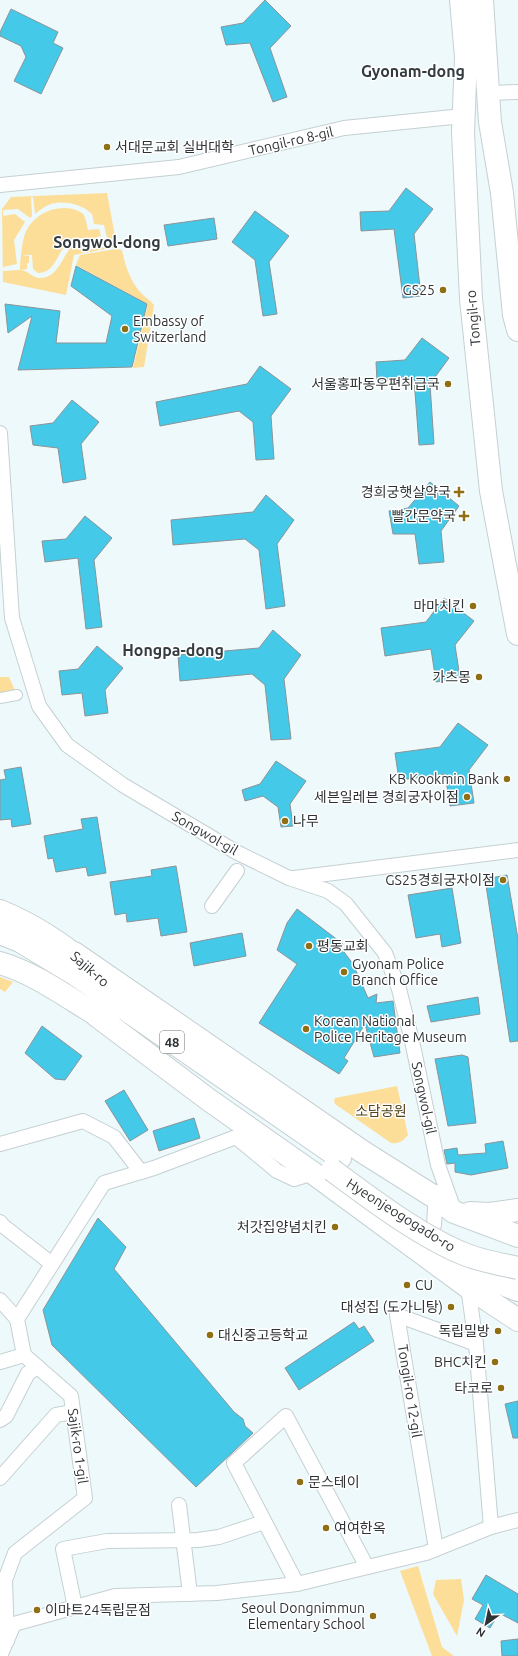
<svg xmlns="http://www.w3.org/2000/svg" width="518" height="1656" font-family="Ubuntu,'Noto Sans KR',sans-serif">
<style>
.green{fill:#fcde98;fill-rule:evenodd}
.building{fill:#44c9e9;stroke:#8a9497}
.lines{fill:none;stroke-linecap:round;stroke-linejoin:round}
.pedestrian-casing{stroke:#c5d0d3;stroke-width:12}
.minor-casing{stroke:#c5d0d3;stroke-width:16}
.primary-casing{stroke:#c5d0d3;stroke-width:24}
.pedestrian{stroke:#fff;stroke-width:10}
.minor{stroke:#fff;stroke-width:14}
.primary{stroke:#fff;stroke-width:22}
.primary-bridge-casing{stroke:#c5d0d3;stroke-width:24;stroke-linecap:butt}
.primary-bridge{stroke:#fff;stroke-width:22}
.poi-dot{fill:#8f6f14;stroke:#fff;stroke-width:1.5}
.labels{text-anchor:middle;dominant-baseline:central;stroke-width:3;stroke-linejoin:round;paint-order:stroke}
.shield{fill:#fff;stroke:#6d7072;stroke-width:1}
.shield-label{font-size:13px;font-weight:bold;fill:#2f3335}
.street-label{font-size:14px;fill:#2f3335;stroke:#fff}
.poi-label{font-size:14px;fill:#2f3335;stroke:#fff;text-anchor:end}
.park-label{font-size:14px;fill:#54441d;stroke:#fff}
.quarter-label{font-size:16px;font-weight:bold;fill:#343c3f;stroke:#fff}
</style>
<rect width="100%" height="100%" fill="#eef9fc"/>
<!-- green -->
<g class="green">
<path d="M107,193L117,247L74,255L66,295L3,282L2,209L11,197ZM31,197H33L35,214C40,210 45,206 51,204C64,200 82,204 92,214L94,224L104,225L108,242L99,244L97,237L101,236L99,229L88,230C87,226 86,219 84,215C82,212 76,210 73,209C54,205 35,214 26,231C22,240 20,261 20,270L3,271V267L17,264L14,240L25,222L15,214L3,216V210L18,209L30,218L32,216ZM76,238H85L92,240V244L104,243L105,247L88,250L84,244H74C62,255 59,278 40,278C33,278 27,270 20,270L27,269V263H29V256L22,255H32L33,269L38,273C60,272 55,246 76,238Z"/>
<path d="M116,249L122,250C125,266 131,283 142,294C146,298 151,301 154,305L144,367L133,368L148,304L76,265L80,255Z"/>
<polygon points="0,677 9,677 17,695 0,698"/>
<polygon points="0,977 13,982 5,992 0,989"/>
<path d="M397,1086L408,1135C403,1141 399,1144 391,1143L335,1104L334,1101L335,1098Z"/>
<polygon points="418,1566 442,1647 454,1656 432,1656 400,1571"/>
<polygon points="461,1579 464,1600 457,1636 433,1594 436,1580"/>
</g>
<!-- building -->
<g class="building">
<polygon points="265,0 291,26 270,48 287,97 273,102 250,43 226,45 221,27 243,23"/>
<polygon points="11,9 58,32 53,43 63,48 41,94 14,81 26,57 21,46 0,36 0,32"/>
<polygon points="406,188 433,209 414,234 421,296 403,298 394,229 361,231 360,212 389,211"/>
<polygon points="255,211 289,236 269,262 277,314 263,316 255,260 232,242"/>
<polygon points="214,218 217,239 168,246 164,225"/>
<polygon points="76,266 147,304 132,367 18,370 32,316 8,333 5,304 60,311 56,343 106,343 112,316 71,286"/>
<polygon points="422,338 449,358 430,384 434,444 419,445 414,379 377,381 376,362 405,360"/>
<polygon points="260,366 291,389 271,416 274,459 256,460 253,422 239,411 160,426 156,402 247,384"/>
<polygon points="72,400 99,422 81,444 86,479 63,483 58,448 33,445 30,426 53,423"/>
<polygon points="430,482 459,506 441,531 444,562 419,564 415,534 393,534 389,511 408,508"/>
<polygon points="266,495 294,520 277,544 285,606 266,609 259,550 245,539 173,545 171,520 253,512"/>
<polygon points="85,516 112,538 94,560 102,627 86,629 78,558 45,562 42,541 66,539"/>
<polygon points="444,598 474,621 455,645 460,678 436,682 431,649 385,656 381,628 426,622"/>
<polygon points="273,630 301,655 284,679 291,739 271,740 265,685 252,674 180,681 178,655 259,648"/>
<polygon points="97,646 123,668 105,690 108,713 85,716 82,693 62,695 59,671 78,669"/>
<polygon points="458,723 488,745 469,770 474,803 450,806 445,774 399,780 395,753 440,747"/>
<polygon points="276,761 306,781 290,804 293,826 281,827 278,807 263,796 245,801 242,790 260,784"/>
<polygon points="21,767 31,824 12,827 11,819 0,820 0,780 6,779 4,770"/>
<polygon points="97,817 106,873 88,876 86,867 56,872 53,858 48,859 44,836 83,829 81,819"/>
<polygon points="176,866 187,932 161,936 158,918 127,922 126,913 115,915 110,882 152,876 151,870"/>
<polygon points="507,875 518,939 518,1041 510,1042 485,879"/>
<polygon points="452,888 461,943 442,947 440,934 416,938 408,895"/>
<polygon points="297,909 343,944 341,948 353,964 368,998 377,994 376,1003 393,1001 400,1053 374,1057 365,1024 344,1058 348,1061 339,1074 259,1023 297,964 277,950 287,923"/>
<polygon points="242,933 246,956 194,966 190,943"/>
<polygon points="478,997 480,1014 431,1022 427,1006"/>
<polygon points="42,1026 82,1056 65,1080 55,1079 25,1053"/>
<polygon points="462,1055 468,1057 476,1123 448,1126 435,1059"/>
<polygon points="124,1090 148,1130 130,1141 105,1101"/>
<polygon points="194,1118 200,1138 159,1151 153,1131"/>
<polygon points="503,1141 508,1168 471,1175 455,1172 455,1163 447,1164 444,1150 457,1148 458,1155 486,1153 485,1144"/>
<polygon points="98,1218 126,1247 114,1269 234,1412 243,1419 245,1426 253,1433 196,1487 52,1345 43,1310"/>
<polygon points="354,1322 359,1329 364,1326 374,1341 299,1390 285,1368"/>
<polygon points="518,1401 518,1438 513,1438 505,1404"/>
<polygon points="486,1575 518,1594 518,1623 499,1613 490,1628 475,1619 483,1605 472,1599"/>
<polygon points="518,1639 518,1656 502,1656 501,1641"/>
</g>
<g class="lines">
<defs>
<polyline id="pedestrian" points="0,698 17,695"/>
<g id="minor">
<polyline points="488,93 518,92"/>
<polyline points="0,185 179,167 344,128 463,116"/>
<polyline points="0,433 12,618 39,706 67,745 123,785 236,852 289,878 328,891 346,904 385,953 399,989 412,1041 438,1165 454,1210"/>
<polyline points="294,878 518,850"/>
<polyline points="212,906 237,871"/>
<polyline points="0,1144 83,1121 114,1137 141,1172"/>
<polyline points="0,1222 2,1225 52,1264"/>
<polyline points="422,1240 425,1239 434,1225 436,1192"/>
<polyline points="468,1287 476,1344 491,1527"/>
<polyline points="0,1300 17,1319"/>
<polyline points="0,1362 24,1355"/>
<polyline points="0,1420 6,1416 28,1373 38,1367"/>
<polyline points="0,1478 56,1415 73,1412"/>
<polyline points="179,1505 190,1594"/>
<polyline points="436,1549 397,1315 476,1344"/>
<polyline points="297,1584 234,1463 286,1416 367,1567"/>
<polyline points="75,1607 63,1549 107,1541 198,1540 219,1537 264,1522"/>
<polyline points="7,1641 5,1580 15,1553 85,1498 71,1396 24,1355 17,1319 104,1183 154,1168 236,1137 277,1171 294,1179 313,1173"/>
<polyline points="0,1656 14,1624 115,1596 217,1593 297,1584 426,1553 491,1527 518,1520"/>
</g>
<g id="primary">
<polyline points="461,0 466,57 463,132 471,299 491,491 518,634"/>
<polyline points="482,0 490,122 502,193 514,315 518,330"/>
<path d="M0,911C29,923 61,942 84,963"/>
<polyline points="0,933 20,941 73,973 340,1158"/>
<polyline points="74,953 363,1152 436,1198 454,1212 518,1236"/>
<path d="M0,963C40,975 73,1002 109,1022"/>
<polyline points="97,1016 209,1100 313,1173 468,1287 518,1320"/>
<polyline points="470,1213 490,1214 518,1210"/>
<polyline points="453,1265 518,1290"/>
</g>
</defs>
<!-- pedestrian casing -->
<use href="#pedestrian" class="pedestrian-casing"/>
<!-- minor casing -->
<use href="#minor" class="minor-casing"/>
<!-- primary casing -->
<use href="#primary" class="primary-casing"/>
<!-- pedestrian -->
<use href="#pedestrian" class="pedestrian"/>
<!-- minor -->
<use href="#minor" class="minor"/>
<!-- primary -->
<use href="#primary" class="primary"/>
<defs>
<path id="primary-bridge" d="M332,1170C371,1199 420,1236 464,1254C481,1261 500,1264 518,1268"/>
</defs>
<!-- primary-bridge casing -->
<use href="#primary-bridge" class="primary-bridge-casing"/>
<!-- primary-bridge -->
<use href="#primary-bridge" class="primary-bridge"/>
</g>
<!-- markers -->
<g class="poi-dot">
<circle cx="107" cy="147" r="4"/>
<circle cx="443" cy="290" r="4"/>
<circle cx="125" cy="329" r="4"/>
<circle cx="448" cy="384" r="4"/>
<path d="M457 486h4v4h4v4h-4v4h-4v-4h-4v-4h4z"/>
<path d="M462 510h4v4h4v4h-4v4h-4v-4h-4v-4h4z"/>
<circle cx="473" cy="606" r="4"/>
<circle cx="479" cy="677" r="4"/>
<circle cx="507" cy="779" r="4"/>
<circle cx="467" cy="797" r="4"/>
<circle cx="285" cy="821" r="4"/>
<circle cx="503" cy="880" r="4"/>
<circle cx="309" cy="946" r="4"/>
<circle cx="344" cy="972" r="4"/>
<circle cx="306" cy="1029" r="4"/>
<circle cx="335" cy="1227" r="4"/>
<circle cx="407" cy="1285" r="4"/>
<circle cx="451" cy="1307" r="4"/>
<circle cx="498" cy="1331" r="4"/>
<circle cx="210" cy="1335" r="4"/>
<circle cx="495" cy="1362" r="4"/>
<circle cx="501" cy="1388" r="4"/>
<circle cx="300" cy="1482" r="4"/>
<circle cx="326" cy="1528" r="4"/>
<circle cx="37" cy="1610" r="4"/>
<circle cx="373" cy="1616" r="4"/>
</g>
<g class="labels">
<!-- shield labels -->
<rect class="shield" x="160" y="1031" width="24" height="22" rx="3"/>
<g class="shield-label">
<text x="172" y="1042">48</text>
</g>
<!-- street labels -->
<g class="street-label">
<text transform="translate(291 141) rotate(-13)">Tongil-ro 8-gil</text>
<text transform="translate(473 318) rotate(-95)">Tongil-ro</text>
<text transform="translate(205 833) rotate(30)">Songwol-gil</text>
<text transform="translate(90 969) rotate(41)">Sajik-ro</text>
<text transform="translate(424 1098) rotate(78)">Songwol-gil</text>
<text transform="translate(401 1215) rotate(32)">Hyeonjeogogado-ro</text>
<text transform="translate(410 1391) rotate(81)">Tongil-ro 12-gil</text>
<text transform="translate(78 1446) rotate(82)">Sajik-ro 1-gil</text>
</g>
<!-- poi labels -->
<g class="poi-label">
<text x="115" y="147" text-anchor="start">서대문교회 실버대학</text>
<text x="435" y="290">GS25</text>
<text x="133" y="321" text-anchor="start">Embassy of<tspan x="133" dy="16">Switzerland</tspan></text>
<text x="440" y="384">서울홍파동우편취급국</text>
<text x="451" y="492">경희궁햇살약국</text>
<text x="456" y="516">빨간문약국</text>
<text x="465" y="606">마마치킨</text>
<text x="471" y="677">가츠몽</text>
<text x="499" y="779">KB Kookmin Bank</text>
<text x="459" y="797">세븐일레븐 경희궁자이점</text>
<text x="293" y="821" text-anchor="start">나무</text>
<text x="495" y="880">GS25경희궁자이점</text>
<text x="317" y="946" text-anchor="start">평동교회</text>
<text x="352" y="964" text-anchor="start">Gyonam Police<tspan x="352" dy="16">Branch Office</tspan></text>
<text x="314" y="1021" text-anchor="start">Korean National<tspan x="314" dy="16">Police Heritage Museum</tspan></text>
<text x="327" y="1227">처갓집양념치킨</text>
<text x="415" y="1285" text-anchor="start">CU</text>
<text x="443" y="1307">대성집 (도가니탕)</text>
<text x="490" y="1331">독립밀방</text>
<text x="218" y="1335" text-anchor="start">대신중고등학교</text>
<text x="487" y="1362">BHC치킨</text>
<text x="493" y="1388">타코로</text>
<text x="308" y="1482" text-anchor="start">문스테이</text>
<text x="334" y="1528" text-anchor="start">여여한옥</text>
<text x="365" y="1608">Seoul Dongnimmun<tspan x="365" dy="16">Elementary School</tspan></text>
<text x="45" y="1610" text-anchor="start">이마트24독립문점</text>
</g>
<!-- park labels -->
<g class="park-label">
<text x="381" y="1111">소담공원</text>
</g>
<!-- quarter labels -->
<g class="quarter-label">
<text x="413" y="71">Gyonam-dong</text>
<text x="107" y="242">Songwol-dong</text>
<text x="173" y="650">Hongpa-dong</text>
</g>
</g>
<!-- north arrow -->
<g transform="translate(486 1624) rotate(213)" stroke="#ffffff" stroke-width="3" paint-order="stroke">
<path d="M0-3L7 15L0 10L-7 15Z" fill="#2f3335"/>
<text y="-6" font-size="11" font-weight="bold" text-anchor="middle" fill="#2f3335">N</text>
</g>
</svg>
